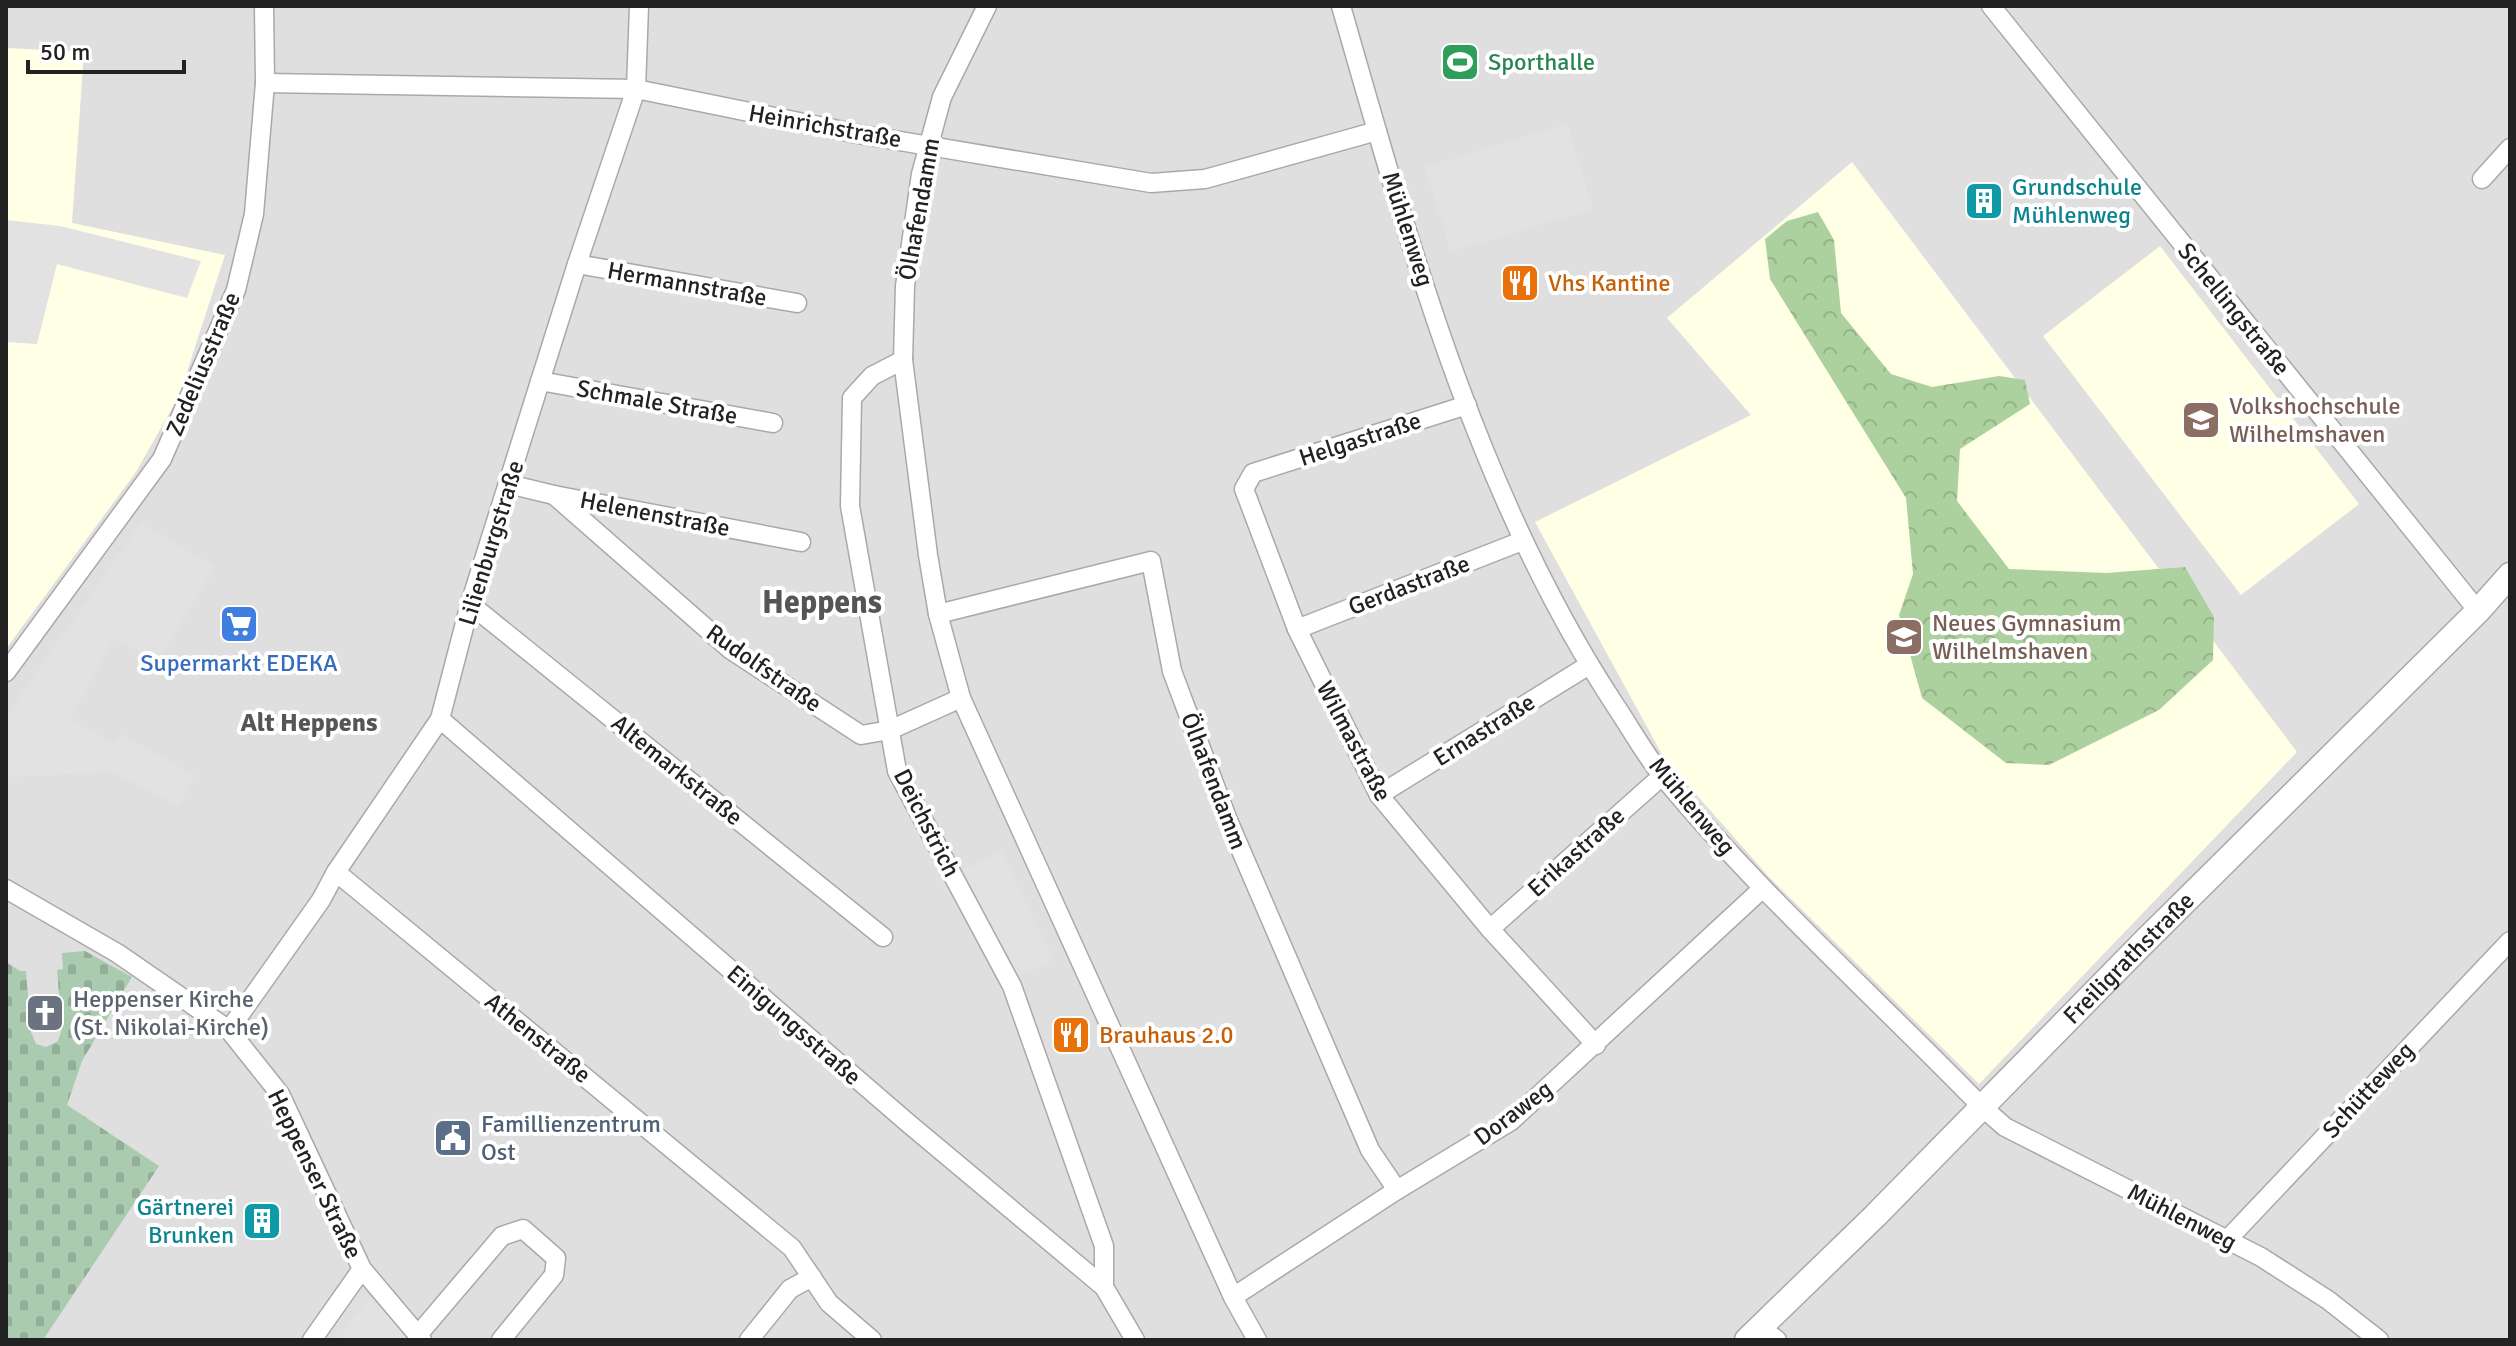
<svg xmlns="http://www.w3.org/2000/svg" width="2516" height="1346" font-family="Signika,sans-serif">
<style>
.residential{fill:#e0dfdf}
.education{fill:#ffffe5}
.forest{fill:url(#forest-crowns)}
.cemetery{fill:url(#cemetery-stones)}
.parking{fill:#e2e2e2}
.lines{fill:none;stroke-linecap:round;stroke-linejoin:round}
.minor-casing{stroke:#a9a9a9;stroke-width:21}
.tertiary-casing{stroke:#a9a9a9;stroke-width:27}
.minor{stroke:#fff;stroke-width:18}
.tertiary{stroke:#fff;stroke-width:24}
.labels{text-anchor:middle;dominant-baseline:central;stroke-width:8;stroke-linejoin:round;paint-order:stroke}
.leisure-label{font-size:24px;fill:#27864d;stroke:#fff;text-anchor:start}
.street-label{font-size:24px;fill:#222;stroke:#fff}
.culture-label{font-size:24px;fill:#0d838f;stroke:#fff;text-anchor:start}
.food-label{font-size:24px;fill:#c56008;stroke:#fff;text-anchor:start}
.education-label{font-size:24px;fill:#785e54;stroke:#fff;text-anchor:start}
.shop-label{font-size:24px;fill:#366cbe;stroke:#fff}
.worship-label{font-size:24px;fill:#5b616d;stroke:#fff;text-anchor:start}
.service-label{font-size:24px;fill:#4e5e75;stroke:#fff;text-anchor:start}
.neighbourhood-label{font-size:26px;font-weight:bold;fill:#555;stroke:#fff}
.district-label{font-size:32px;font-weight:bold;fill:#555;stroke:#fff}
</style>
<defs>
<pattern id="forest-crowns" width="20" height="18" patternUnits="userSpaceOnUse" patternTransform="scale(2)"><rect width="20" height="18" fill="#add19e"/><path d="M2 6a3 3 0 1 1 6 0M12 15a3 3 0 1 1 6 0" fill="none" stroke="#95b388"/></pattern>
<pattern id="cemetery-stones" width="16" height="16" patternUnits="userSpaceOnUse" patternTransform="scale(2)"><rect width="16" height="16" fill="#aacbaf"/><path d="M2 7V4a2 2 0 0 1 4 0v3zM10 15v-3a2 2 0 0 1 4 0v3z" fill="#92ae96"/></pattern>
</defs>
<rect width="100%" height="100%" fill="#f2efe9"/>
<!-- residential -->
<rect class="residential" x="6" y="6" width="2504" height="1334"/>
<!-- education -->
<g class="education">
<polygon points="6,48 84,52 72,223 225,255 179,396 136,472 6,649"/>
<polygon points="1852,162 2297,752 1979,1084 1770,878 1664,758 1535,522 1751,415 1667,318"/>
<polygon points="2160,246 2359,504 2241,595 2043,336"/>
</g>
<!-- forest -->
<polygon class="forest" points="1818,212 1834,240 1841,313 1891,374 1932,387 1999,376 2025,380 2030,404 1960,449 1957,501 2009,569 2106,573 2185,567 2214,617 2213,660 2159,710 2049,765 2006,763 1922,698 1899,615 1913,574 1906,498 1770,279 1765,239 1787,221"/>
<!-- cemetery -->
<polygon class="cemetery" points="85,951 132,977 82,1061 67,1105 159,1166 43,1340 6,1340 6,962 20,971 26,971 31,1032 36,1044 46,1047 58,1041 62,1029 57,970 63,969 62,953"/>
<!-- parking -->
<g class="parking">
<polygon points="1567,124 1593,209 1451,252 1425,167"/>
<polygon points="6,220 60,226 201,261 187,298 57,264 37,344 6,342"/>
<polygon points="141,523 215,567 158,662 114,638 70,719 114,743 120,734 195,776 179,805 111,772 6,777 6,716"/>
<polygon points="1001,851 1054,960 1013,979 960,871"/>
<polygon points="369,1297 413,1340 343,1340 340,1337"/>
</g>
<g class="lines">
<defs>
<g id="minor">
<polyline points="987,6 942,97 921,174 905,286 903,360 928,555 938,614 961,698 1233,1297 1257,1340"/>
<path d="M1341,6C1409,243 1477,494 1613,702C1630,727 1645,755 1664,778C1761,895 1875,997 1981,1106L2005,1127L2261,1257L2328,1300L2379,1340"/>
<polyline points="1991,6 2478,611"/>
<polyline points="265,83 636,89 858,134 1151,183 1205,179 1377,131"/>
<polyline points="2482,179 2510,148"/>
<polyline points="577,264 797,303"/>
<polyline points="903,360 872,376 852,398 850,506 897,771 1012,986 1104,1246 1104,1287"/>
<polyline points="540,381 773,423"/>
<polyline points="1467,405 1253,473 1244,489 1297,629 1379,795 1490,929 1596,1045"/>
<polyline points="508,484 554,495 801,542"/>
<polyline points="554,495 731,650 861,735 890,730 961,698"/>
<polyline points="470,604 883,937"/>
<polyline points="938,614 1151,561 1172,671 1227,818 1370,1150 1397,1190"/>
<polyline points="1297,629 1522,541"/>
<polyline points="6,672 162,459 236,290 254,214 265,83 264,6"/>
<polyline points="440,719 908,1123 1104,1287 1135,1340"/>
<polyline points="1379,795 1589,665"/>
<polyline points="336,872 792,1248 829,1303 872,1340"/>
<polyline points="6,889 117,953 229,1030 280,1094 362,1269 422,1340"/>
<polyline points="1490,929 1662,776"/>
<polyline points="229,1030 321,900 336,872 440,719 470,604 577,264 636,89 639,6"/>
<polyline points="2227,1240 2510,941"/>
<polyline points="1233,1297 1397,1190 1511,1121 1763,888"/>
<polyline points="1760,1327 1777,1340"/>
<polyline points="417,1336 502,1236 523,1229 556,1258 554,1275 501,1340"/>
<polyline points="312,1340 362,1269"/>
<polyline points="749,1340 790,1289 812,1277"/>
</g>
<g id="tertiary">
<path id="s1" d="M1747,1340L1875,1216L2144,942L2478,611L2510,575"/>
</g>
</defs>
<!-- minor casing -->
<use href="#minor" class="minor-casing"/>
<!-- tertiary casing -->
<use href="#tertiary" class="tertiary-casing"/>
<!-- minor -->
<use href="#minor" class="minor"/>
<!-- tertiary -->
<use href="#tertiary" class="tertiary"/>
</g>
<!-- icons -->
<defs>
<symbol id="stadium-square" viewBox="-11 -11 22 22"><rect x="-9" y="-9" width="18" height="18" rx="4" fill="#2e9e5b" stroke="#fff"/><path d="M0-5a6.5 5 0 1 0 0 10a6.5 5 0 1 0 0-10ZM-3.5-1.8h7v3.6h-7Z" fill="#fff"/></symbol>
<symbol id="building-square" viewBox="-11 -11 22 22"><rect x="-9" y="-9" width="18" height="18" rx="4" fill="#0f9aa8" stroke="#fff"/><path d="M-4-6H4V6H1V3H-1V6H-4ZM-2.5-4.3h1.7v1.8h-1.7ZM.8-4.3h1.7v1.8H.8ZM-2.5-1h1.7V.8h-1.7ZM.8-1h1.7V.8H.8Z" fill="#fff"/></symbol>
<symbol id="restaurant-square" viewBox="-11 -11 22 22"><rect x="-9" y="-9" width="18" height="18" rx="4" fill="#e8710a" stroke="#fff"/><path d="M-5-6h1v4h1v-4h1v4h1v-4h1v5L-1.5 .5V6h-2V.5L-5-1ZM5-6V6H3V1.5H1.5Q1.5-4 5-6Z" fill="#fff"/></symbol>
<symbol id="university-square" viewBox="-11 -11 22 22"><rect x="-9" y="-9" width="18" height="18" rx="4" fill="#8d6e63" stroke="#fff"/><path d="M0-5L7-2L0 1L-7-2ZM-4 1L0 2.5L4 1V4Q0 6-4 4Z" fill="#fff"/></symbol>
<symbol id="supermarket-square" viewBox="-11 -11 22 22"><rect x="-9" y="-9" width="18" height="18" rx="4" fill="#3f7fe0" stroke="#fff"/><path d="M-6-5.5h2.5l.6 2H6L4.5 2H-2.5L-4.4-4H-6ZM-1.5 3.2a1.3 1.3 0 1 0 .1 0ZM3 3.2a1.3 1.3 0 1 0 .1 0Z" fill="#fff"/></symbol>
<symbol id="school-square" viewBox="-11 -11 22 22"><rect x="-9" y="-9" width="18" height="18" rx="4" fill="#8d6e63" stroke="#fff"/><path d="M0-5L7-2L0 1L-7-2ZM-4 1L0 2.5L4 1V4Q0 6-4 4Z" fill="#fff"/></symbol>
<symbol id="church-square" viewBox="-11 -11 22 22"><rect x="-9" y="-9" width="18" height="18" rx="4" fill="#6b7280" stroke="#fff"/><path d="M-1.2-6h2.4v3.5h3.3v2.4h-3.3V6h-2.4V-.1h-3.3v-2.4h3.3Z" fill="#fff"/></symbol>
<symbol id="civic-square" viewBox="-11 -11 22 22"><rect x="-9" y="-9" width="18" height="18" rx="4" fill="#5c6f8a" stroke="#fff"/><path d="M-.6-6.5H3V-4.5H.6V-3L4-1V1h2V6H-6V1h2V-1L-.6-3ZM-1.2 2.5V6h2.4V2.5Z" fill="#fff"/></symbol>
</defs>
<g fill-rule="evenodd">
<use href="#stadium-square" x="1438" y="40" width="44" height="44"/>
<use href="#building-square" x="1962" y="179" width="44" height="44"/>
<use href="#restaurant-square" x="1498" y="261" width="44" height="44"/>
<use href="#university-square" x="2179" y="398" width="44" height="44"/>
<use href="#supermarket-square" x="217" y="602" width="44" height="44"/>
<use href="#school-square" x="1882" y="615" width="44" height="44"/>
<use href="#church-square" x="23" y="991" width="44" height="44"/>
<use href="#restaurant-square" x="1049" y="1013" width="44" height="44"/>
<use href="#civic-square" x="431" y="1116" width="44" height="44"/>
<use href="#building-square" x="240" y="1199" width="44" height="44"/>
</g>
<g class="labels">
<!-- leisure labels -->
<g class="leisure-label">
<text x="1488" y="62">Sporthalle</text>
</g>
<!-- street labels -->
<g class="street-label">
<text transform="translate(825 126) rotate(10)">Heinrichstraße</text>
<text transform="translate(919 209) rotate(-80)">Ölhafendamm</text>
<text transform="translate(1408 229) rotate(72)">Mühlenweg</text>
<text transform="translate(687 284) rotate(10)">Hermannstraße</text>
<text transform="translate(2234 309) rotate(51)">Schellingstraße</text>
<text transform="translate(203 364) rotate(-67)">Zedeliusstraße</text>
<text transform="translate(657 402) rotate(10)">Schmale Straße</text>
<text transform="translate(1360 439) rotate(-18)">Helgastraße</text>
<text transform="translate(655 514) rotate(11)">Helenenstraße</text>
<text transform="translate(491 543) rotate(-73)">Lilienburgstraße</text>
<text transform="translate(1409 585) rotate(-21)">Gerdastraße</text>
<text transform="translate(764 668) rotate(35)">Rudolfstraße</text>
<text transform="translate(1484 730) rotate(-32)">Ernastraße</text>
<text transform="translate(1354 741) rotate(62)">Wilmastraße</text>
<text transform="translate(677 770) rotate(39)">Altemarkstraße</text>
<text transform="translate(1214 781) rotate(69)">Ölhafendamm</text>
<text transform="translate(1692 806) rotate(50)">Mühlenweg</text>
<text transform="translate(927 823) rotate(63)">Deichstrich</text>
<text transform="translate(1576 852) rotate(-42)">Erikastraße</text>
<text stroke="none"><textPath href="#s1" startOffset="540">Freiligrathstraße</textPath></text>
<text transform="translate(794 1025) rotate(41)">Einigungsstraße</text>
<text transform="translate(538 1038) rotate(39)">Athenstraße</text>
<text transform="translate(2368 1090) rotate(-47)">Schütteweg</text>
<text transform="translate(1513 1113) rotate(-37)">Doraweg</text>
<text transform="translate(315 1174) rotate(64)">Heppenser Straße</text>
<text transform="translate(2182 1217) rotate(27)">Mühlenweg</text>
</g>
<!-- culture labels -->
<g class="culture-label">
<text x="2012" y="187">Grundschule<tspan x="2012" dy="28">Mühlenweg</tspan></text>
<text x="234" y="1207" text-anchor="end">Gärtnerei<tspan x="234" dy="28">Brunken</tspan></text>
</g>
<!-- food labels -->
<g class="food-label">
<text x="1548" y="283">Vhs Kantine</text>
<text x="1099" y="1035">Brauhaus 2.0</text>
</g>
<!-- education labels -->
<g class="education-label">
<text x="2229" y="406">Volkshochschule<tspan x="2229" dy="28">Wilhelmshaven</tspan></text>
<text x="1932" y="623">Neues Gymnasium<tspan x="1932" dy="28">Wilhelmshaven</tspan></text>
</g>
<!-- shop labels -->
<g class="shop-label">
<text x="239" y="663">Supermarkt EDEKA</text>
</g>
<!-- worship labels -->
<g class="worship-label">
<text x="73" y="999">Heppenser Kirche<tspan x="73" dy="28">(St. Nikolai-Kirche)</tspan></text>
</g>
<!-- service labels -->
<g class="service-label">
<text x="481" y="1124">Famillienzentrum<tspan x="481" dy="28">Ost</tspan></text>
</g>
<!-- neighbourhood labels -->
<g class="neighbourhood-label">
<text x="309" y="723">Alt Heppens</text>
</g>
<!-- district labels -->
<g class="district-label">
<text x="822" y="602">Heppens</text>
</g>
</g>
<!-- border -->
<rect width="2516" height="1346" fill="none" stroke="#222222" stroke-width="16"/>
<!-- scale -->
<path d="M28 60v12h156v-12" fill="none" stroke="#222222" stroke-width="4"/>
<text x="40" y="60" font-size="24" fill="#222222" stroke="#ffffff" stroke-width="6" paint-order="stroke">50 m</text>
</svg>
